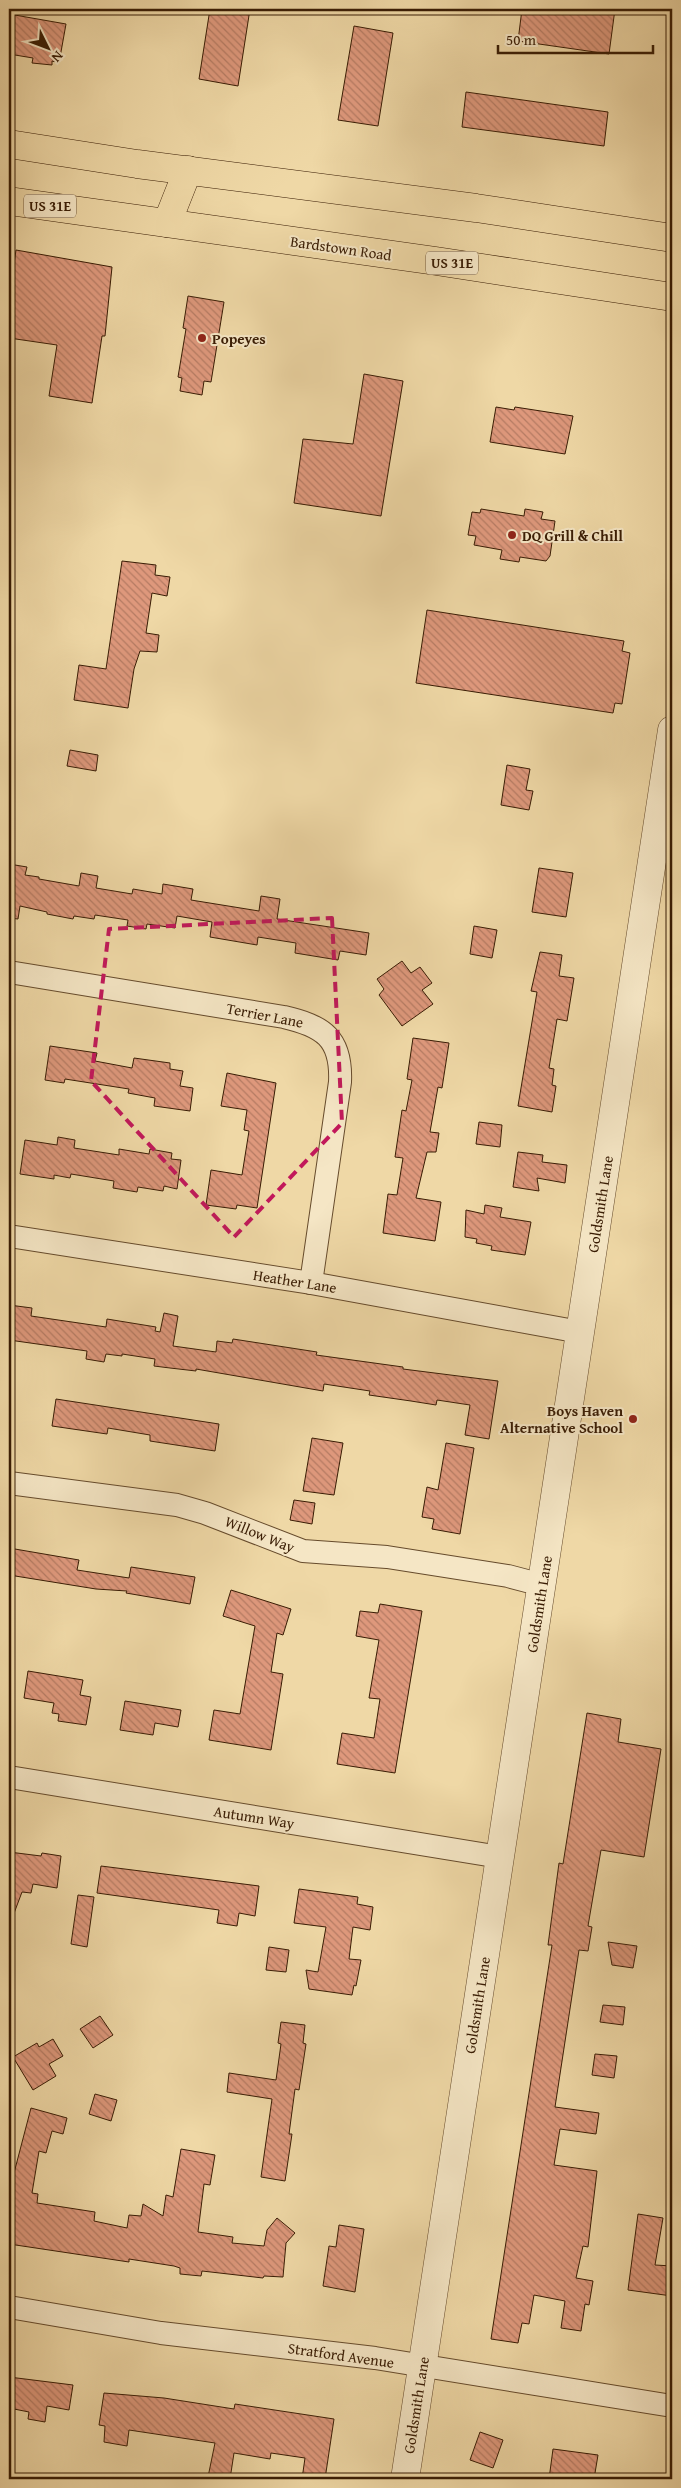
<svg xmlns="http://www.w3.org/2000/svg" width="681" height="2488" font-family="'Gentium Book Plus',serif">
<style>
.building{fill:url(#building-back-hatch);stroke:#391c04}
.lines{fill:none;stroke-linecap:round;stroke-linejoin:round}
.minor-casing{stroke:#664b2c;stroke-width:24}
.tertiary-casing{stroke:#664b2c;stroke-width:29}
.primary-casing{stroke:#391c04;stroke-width:29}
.minor{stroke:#f5e6c5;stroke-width:22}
.tertiary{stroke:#f5e6c5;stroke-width:28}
.primary{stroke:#efd8a6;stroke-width:28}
.marked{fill:none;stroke:#c2185b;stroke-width:4;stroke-dasharray:10 6;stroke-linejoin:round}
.poi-dot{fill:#8f2418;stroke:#f5e6c5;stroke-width:2}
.labels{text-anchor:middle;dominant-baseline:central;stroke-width:4;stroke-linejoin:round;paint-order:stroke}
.shield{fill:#f5e6c5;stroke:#71593e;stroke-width:1}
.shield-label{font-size:14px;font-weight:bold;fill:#391c04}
.street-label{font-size:15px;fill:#391c04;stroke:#f5e6c5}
.poi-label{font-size:15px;font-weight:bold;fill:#391c04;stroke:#f5e6c5;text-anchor:start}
</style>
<defs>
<pattern id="building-back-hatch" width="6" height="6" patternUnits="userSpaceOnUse" patternTransform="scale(1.25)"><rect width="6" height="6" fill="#de987c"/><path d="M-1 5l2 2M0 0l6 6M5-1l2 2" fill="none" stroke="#b57b63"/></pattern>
</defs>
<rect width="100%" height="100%" fill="#efd8a6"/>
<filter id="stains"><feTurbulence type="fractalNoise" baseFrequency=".004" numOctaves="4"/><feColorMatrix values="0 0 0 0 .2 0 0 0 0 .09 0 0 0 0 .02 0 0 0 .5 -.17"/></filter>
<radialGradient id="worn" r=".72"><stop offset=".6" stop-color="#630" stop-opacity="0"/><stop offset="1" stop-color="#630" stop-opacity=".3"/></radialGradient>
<!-- building -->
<g class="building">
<polygon points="210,9 250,9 238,86 199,79"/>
<polygon points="522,9 615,9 609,54 518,41"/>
<polygon points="9,14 66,24 59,63 52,61 52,65 32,63 33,58 9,54"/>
<polygon points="354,26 393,33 378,126 338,120"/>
<polygon points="466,92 608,112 604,146 462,127"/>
<polygon points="16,250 112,267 105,336 102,336 92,403 49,396 57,345 9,338 9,300"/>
<polygon points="188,296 224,302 211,382 204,381 202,395 180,391 182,378 178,377 186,329 183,328"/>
<polygon points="364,374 403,381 381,516 294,503 303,439 353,444"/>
<polygon points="496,407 514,410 515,407 573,416 565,454 490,442"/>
<polygon points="481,509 524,516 525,509 543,512 541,519 555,521 550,556 546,561 520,557 519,562 500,559 502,550 474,545 476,536 468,535 472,512 480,513"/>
<polygon points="122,561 156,565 155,575 170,577 167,596 152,593 146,633 159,635 157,652 140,651 134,669 128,708 74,700 79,665 106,669"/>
<polygon points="427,610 624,641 622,651 630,653 622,704 615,703 613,713 416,683"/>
<polygon points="70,750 98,755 96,771 67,766"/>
<polygon points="507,765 530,769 526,790 533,791 529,810 501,805"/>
<polygon points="9,864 27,867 25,875 39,877 39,879 79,886 81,873 98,876 96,888 132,894 133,889 162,894 163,884 193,889 191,900 259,911 261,896 280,899 277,919 369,933 366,955 340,951 338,960 295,953 296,943 258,937 257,945 210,937 212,922 177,916 175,928 147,924 146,929 127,926 128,920 95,915 94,919 74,916 73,919 47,914 47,912 20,906 18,919 9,918"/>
<polygon points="539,868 573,873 566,917 532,912"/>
<polygon points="474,926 497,930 492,958 470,954"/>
<polygon points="540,952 562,955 559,976 574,978 567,1021 557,1019 552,1050 549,1068 554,1069 552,1085 556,1086 552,1112 518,1106 537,992 531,991"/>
<polygon points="402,961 411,973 420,967 432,983 422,990 433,1004 402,1026 379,995 384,989 377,979"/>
<polygon points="413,1038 449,1043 442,1088 438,1087 430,1132 439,1133 436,1152 427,1152 416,1198 441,1202 435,1241 383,1233 388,1194 397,1195 403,1158 395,1157 402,1110 406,1111 412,1080 407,1079"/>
<polygon points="50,1046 97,1053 95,1061 132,1068 134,1058 170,1063 170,1069 183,1071 180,1086 193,1088 190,1111 154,1106 155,1098 128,1093 129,1089 65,1079 64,1083 45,1080"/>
<polygon points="227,1073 276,1083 257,1208 237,1205 236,1209 206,1205 211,1170 242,1175 249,1131 244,1130 247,1110 221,1106"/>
<polygon points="479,1122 502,1125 500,1147 476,1144"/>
<polygon points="58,1137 75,1140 74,1148 119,1155 119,1149 149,1154 150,1149 172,1153 171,1159 181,1160 177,1189 164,1186 163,1191 138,1187 137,1192 113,1188 114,1181 71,1174 70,1178 54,1175 54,1179 20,1174 25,1140 57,1145"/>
<polygon points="518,1152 543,1155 542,1162 567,1165 565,1183 537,1178 539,1191 513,1187"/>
<polygon points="485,1205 502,1208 500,1217 531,1222 525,1255 491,1250 492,1246 476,1243 477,1239 465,1237 466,1210 484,1214"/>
<polygon points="9,1305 32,1308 31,1316 106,1327 107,1319 156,1327 155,1331 160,1332 164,1313 178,1316 173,1346 216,1352 217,1341 232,1343 233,1339 317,1352 316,1355 403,1367 403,1369 498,1381 489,1439 465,1435 470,1405 437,1400 436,1405 411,1401 369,1395 370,1391 324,1384 323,1391 196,1369 196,1371 170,1368 154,1366 155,1359 122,1354 122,1356 106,1354 104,1362 86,1359 87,1351 9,1340"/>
<polygon points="56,1399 219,1424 215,1451 150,1441 150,1435 108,1428 107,1434 52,1426"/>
<polygon points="312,1438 343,1443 334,1495 303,1491"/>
<polygon points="446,1443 474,1448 460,1534 432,1529 434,1519 422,1517 427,1487 438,1490"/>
<polygon points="294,1500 315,1503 312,1524 290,1520"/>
<polygon points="9,1548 79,1560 77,1570 129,1578 131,1567 195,1577 190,1604 126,1593 127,1591 96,1589 9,1575"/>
<polygon points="231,1590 291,1609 283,1635 277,1633 271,1672 283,1674 271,1750 209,1740 214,1710 240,1714 255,1626 223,1616"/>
<polygon points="380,1604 422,1611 395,1773 337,1764 342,1733 374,1738 380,1699 369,1698 379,1640 356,1636 360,1611 378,1613"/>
<polygon points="28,1671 83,1680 80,1695 91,1697 86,1725 58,1721 59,1714 52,1713 54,1703 24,1698"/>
<polygon points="125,1701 181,1710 178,1727 155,1723 153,1735 120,1730"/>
<polygon points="587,1713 621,1719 618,1742 661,1749 644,1857 601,1850 588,1926 592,1927 588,1951 579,1950 555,2107 599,2113 596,2134 560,2129 554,2165 597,2171 588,2247 583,2246 576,2278 593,2281 589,2305 585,2304 581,2331 561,2328 565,2301 534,2295 529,2324 522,2323 518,2343 491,2339 552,1945 548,1945 559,1863 563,1864"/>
<polygon points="9,1852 41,1856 42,1853 61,1856 57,1888 33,1884 31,1893 22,1892 10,1924"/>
<polygon points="101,1866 259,1886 255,1916 239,1913 237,1926 217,1923 219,1910 97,1893"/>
<polygon points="299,1889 358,1897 357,1904 373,1907 370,1930 353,1927 349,1959 361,1960 356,1986 354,1985 352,1995 309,1989 306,1970 318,1972 326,1927 294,1923"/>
<polygon points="78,1895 94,1897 87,1947 71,1944"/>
<polygon points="608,1942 637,1946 633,1968 612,1965"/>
<polygon points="269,1947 289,1950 286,1972 266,1970"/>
<polygon points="603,2005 625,2007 623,2025 600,2022"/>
<polygon points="100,2016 113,2035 93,2048 80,2029"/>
<polygon points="281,2022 305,2025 303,2043 306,2044 299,2090 295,2089 289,2134 292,2134 285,2181 261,2177 272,2099 227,2092 229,2073 276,2080 281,2044 278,2043"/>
<polygon points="53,2039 63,2056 49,2064 56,2076 33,2090 13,2057 37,2043 39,2047"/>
<polygon points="595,2054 617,2056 614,2078 592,2075"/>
<polygon points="95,2094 117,2100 111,2121 89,2114"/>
<polygon points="31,2108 67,2118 63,2134 52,2131 46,2153 39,2151 32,2193 38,2194 37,2203 95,2212 94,2221 127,2228 129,2215 141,2216 143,2204 163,2216 166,2195 173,2197 181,2149 215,2155 210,2185 204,2184 198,2232 233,2237 232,2243 264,2246 267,2230 277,2218 295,2233 286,2243 283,2277 264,2276 263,2278 202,2271 201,2276 180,2274 180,2268 174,2266 129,2259 129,2262 9,2244 9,2189 11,2173 14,2173"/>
<polygon points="638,2214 663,2218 655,2265 672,2266 672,2296 628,2290"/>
<polygon points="339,2225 364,2229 355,2292 323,2286 329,2246 336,2247"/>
<polygon points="9,2377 73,2385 69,2410 47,2406 45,2422 28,2419 29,2412 9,2408"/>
<polygon points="104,2393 164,2398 234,2409 235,2404 334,2419 325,2479 302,2479 305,2458 271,2453 270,2459 234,2453 230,2479 218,2479 208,2477 215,2443 129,2430 127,2446 104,2442 105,2426 99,2425"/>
<polygon points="480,2432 503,2440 493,2468 470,2460"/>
<polygon points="553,2449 598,2455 594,2479 549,2479"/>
</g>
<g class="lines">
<defs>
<g id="minor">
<path d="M9,972L284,1017C323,1026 342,1038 340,1082L311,1283"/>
<polyline points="9,1236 311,1283 580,1332"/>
<polyline points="9,1483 177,1505 205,1513 303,1551 387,1557 508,1576 542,1585"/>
<polyline points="9,1777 500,1857"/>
<polyline points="9,2307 161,2333 375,2358 672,2406"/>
</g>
<polyline id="tertiary" points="405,2479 672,730"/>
<g id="primary">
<polyline points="9,144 137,164 476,208 672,238"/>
<polyline points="9,201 436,261 672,297"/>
<polyline points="167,223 188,170"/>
</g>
</defs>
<!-- minor casing -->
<use href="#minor" class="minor-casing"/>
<!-- tertiary casing -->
<use href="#tertiary" class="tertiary-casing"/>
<!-- primary casing -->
<use href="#primary" class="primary-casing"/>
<!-- minor -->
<use href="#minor" class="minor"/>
<!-- tertiary -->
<use href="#tertiary" class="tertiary"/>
<!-- primary -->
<use href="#primary" class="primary"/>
</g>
<!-- marked area -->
<path class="marked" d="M332,918L342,1123L234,1237L91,1081L109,929Z"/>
<!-- markers -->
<g class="poi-dot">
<circle cx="202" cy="338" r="5"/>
<circle cx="512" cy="535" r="5"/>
<circle cx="633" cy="1419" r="5"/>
</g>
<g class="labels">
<!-- shield labels -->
<g class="shield">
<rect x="24" y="194.5" width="52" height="23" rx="4"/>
<rect x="426" y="251.5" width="52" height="23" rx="4"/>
</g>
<g class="shield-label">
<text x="50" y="206">US 31E</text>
<text x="452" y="263">US 31E</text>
</g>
<!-- street labels -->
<g class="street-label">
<text transform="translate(341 248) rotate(8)">Bardstown Road</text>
<text transform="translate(265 1015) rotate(11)">Terrier Lane</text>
<text transform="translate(600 1204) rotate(-81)">Goldsmith Lane</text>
<text transform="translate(295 1281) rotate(9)">Heather Lane</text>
<text transform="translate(260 1534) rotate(22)">Willow Way</text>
<text transform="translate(539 1604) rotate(-81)">Goldsmith Lane</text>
<text transform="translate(254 1817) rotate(9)">Autumn Way</text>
<text transform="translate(477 2005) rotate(-81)">Goldsmith Lane</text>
<text transform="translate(341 2355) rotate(8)">Stratford Avenue</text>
<text transform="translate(416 2405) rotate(-81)">Goldsmith Lane</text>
</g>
<!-- poi labels -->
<g class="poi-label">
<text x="212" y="338">Popeyes</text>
<text x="522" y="535">DQ Grill &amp; Chill</text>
<text x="623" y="1410" text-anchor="end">Boys Haven<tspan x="623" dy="17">Alternative School</tspan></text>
</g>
</g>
<!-- margin -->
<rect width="681" height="2488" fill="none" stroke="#efd8a6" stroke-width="30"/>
<rect x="10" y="10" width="661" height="2468" fill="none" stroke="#391c04" stroke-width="2.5"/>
<rect x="15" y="15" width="651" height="2458" fill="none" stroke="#391c04"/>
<!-- north arrow -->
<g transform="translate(48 48) rotate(132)" stroke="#f5e6c5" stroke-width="4" paint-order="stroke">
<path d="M0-4L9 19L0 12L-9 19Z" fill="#391c04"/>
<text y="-8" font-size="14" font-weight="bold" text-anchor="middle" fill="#391c04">N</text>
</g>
<!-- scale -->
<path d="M498 45v8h155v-8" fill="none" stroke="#391c04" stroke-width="2.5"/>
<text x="506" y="45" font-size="15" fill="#391c04" stroke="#f5e6c5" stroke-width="4" paint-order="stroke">50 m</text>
<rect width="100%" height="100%" filter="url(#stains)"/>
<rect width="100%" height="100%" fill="url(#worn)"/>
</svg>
